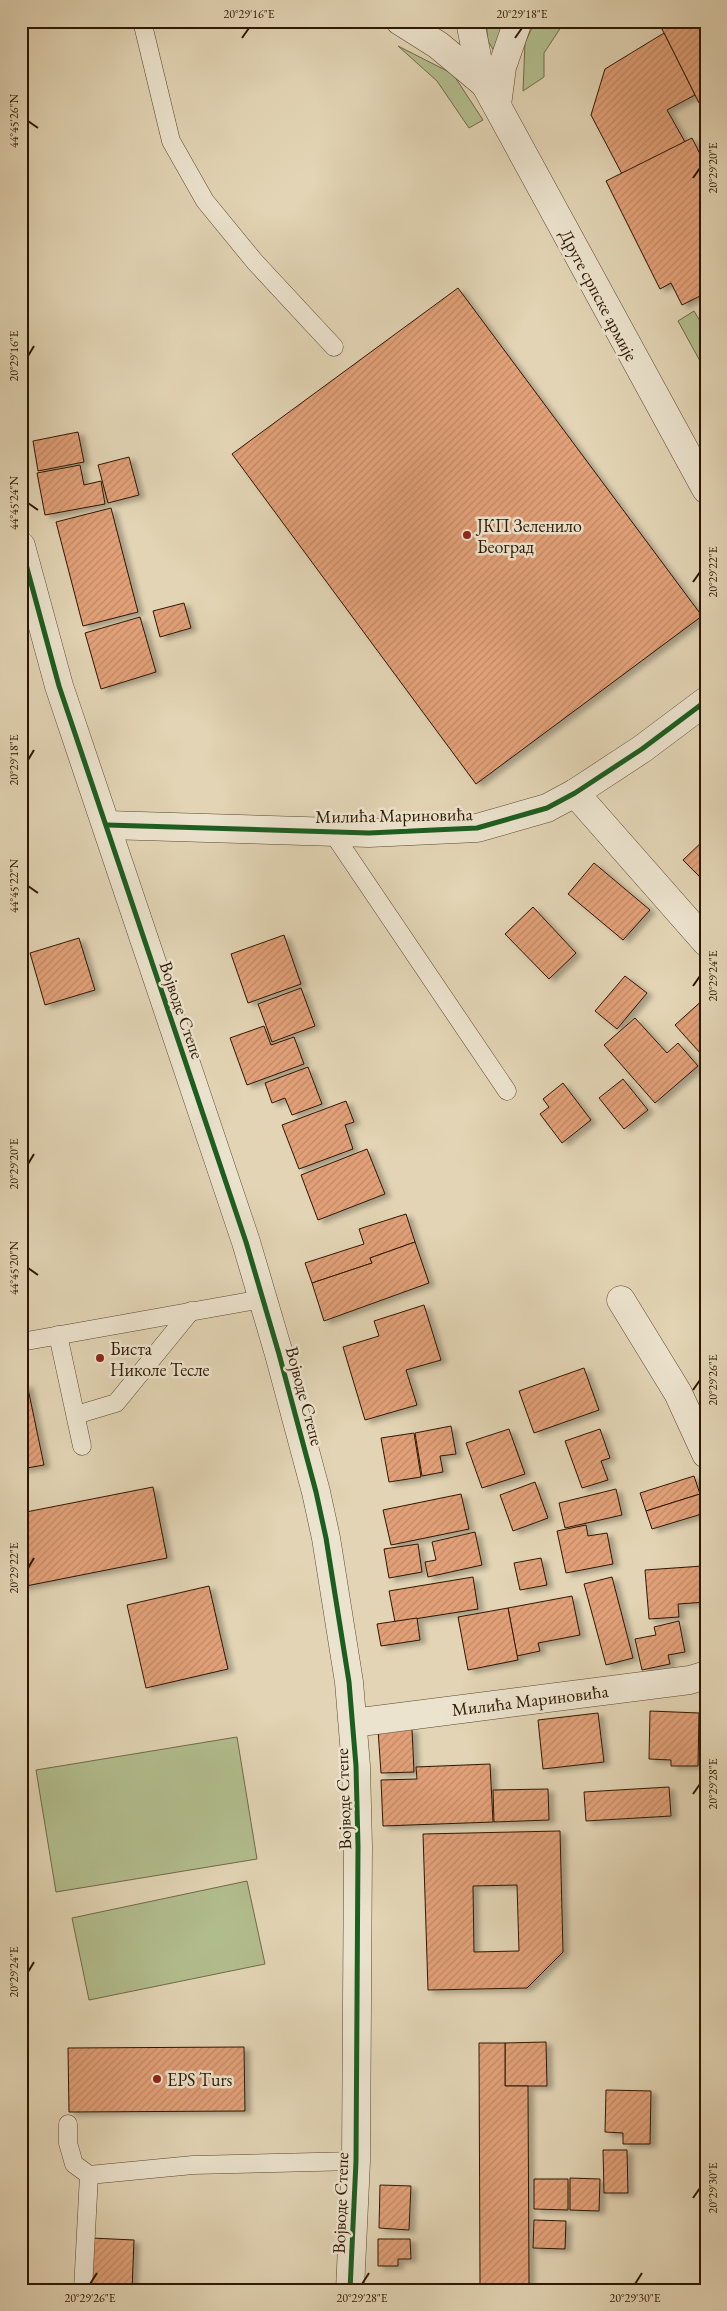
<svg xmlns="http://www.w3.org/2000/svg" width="727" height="2311" font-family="'EB Garamond',serif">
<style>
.green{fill:#b2bd8e;stroke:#706a48}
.building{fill:url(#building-hatch);stroke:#2e1701;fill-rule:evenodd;filter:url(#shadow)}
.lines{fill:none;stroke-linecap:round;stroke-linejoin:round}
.service-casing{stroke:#5b462e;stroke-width:19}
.minor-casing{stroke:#5b462e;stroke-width:29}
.tertiary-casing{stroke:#5b462e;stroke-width:29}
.service{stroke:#ece3ce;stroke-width:18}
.minor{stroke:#ece3ce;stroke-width:28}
.tertiary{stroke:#ece3ce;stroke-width:28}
.cycleway-casing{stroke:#ece3ce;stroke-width:8}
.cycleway{stroke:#1b5e20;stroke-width:5}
.ticks{fill:none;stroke:#2e1701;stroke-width:2}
.poi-dot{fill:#8f2418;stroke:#ece3ce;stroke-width:2}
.labels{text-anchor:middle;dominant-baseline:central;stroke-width:5;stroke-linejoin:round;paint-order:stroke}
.street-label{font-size:18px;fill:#2e1701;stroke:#ece3ce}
.poi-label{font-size:18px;fill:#2e1701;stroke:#ece3ce;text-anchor:start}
.neatline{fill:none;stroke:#2e1701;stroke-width:2}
.ticks-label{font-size:12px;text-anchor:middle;fill:#2e1701}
</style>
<defs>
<pattern id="building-hatch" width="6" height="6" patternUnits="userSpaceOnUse" patternTransform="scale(1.25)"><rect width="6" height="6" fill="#e1a078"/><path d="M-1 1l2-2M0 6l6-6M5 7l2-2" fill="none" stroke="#c18966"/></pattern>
<filter id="shadow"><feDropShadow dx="5.5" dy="3" stdDeviation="2.5" flood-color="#0004"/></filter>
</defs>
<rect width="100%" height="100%" fill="#e2d4b4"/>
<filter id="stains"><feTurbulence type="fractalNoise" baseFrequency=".004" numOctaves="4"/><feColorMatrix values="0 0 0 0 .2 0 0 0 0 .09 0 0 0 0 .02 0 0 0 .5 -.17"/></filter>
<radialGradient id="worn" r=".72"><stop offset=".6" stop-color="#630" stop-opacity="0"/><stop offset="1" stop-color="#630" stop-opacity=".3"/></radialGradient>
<!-- green -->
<g class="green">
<polygon points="486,21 505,21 494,51 488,41"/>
<polygon points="535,21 565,21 544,53 544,77 523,91 525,43"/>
<polygon points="398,46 453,74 483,120 469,128 437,81"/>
<polygon points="694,311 706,331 706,372 678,321"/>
<polygon points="237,1737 257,1859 56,1892 36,1770"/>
<polygon points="247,1881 265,1964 89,2000 72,1918"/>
</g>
<!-- building -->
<g class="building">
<polygon points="658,21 706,21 706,100 699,103"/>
<polygon points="664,33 695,95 667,110 685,142 622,174 591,115 605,69"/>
<polygon points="692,138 706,166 706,293 682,305 671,283 660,289 606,181"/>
<polygon points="458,288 702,616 476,784 232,454"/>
<polygon points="78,432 84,462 38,471 33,441"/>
<polygon points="129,457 139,495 108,503 98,465"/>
<polygon points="80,465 84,485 101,481 105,504 45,515 37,473"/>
<polygon points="111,508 138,612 83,626 56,522"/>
<polygon points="184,603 191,628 160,637 153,611"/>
<polygon points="140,617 156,672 101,689 85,633"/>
<polygon points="706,838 706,883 683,860"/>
<polygon points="594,863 650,910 623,940 568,894"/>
<polygon points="533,907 576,953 549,979 505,934"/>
<polygon points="284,935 301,984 248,1003 231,954"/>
<polygon points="79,938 95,990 45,1005 30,953"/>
<polygon points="625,976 647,993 617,1029 595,1011"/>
<polygon points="301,988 315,1026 272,1042 258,1004"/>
<polygon points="706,997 706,1050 701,1054 675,1025"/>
<polygon points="635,1018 667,1053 678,1043 698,1066 655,1103 604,1045"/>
<polygon points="264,1026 271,1045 294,1037 304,1064 247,1085 230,1038"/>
<polygon points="308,1067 322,1104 292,1115 285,1098 272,1103 265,1083"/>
<polygon points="623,1079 648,1110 624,1129 599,1098"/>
<polygon points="563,1083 591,1120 562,1143 540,1114 549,1107 543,1099"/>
<polygon points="346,1101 354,1122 345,1125 353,1149 299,1169 282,1125"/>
<polygon points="367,1149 385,1194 318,1220 301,1175"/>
<polygon points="406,1214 415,1242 370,1258 372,1263 312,1283 305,1263 364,1244 359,1229"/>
<polygon points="415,1242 429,1283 324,1321 312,1283 372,1263 370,1258"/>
<polygon points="424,1305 441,1360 406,1370 417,1405 365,1420 343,1347 379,1336 374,1321"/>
<polygon points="584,1368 599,1410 534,1433 519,1391"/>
<polygon points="27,1384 44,1465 21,1469 21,1386"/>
<polygon points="451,1426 456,1454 440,1456 443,1472 422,1476 415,1433"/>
<polygon points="509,1429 525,1474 482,1488 466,1443"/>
<polygon points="600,1429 610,1458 601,1461 608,1480 582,1488 565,1441"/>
<polygon points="414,1433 421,1477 389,1482 381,1438"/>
<polygon points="694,1476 700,1494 646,1511 640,1493"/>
<polygon points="535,1482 548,1518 513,1531 500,1495"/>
<polygon points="153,1487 167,1558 21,1587 21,1513"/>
<polygon points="616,1489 622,1515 565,1528 559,1503"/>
<polygon points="461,1494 469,1529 391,1545 383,1510"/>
<polygon points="700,1494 705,1513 652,1529 646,1511"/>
<polygon points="586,1525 588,1536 607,1533 613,1564 566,1573 557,1531"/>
<polygon points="475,1532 482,1565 428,1577 425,1562 436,1560 432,1542"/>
<polygon points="418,1544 422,1572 389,1578 384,1549"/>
<polygon points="541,1558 547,1585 520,1590 514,1563"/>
<polygon points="703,1566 706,1602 678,1604 679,1617 649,1619 645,1570"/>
<polygon points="473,1577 478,1609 395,1622 389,1591"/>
<polygon points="612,1577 633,1658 606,1665 584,1584"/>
<polygon points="209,1586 228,1669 146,1688 127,1605"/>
<polygon points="572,1596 580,1635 538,1643 540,1651 517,1656 508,1608"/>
<polygon points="508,1608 518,1660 468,1670 458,1617"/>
<polygon points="417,1618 420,1640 381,1646 377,1624"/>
<polygon points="679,1621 685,1652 668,1655 670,1664 642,1670 635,1639 656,1635 654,1627"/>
<polygon points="650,1711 699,1713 698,1766 671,1766 671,1760 649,1759"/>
<polygon points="598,1713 604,1762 543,1769 538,1720"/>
<polygon points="412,1729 414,1772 381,1773 378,1730"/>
<polygon points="490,1764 493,1822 383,1826 381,1780 417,1779 416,1767"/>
<polygon points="669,1787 671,1816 586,1821 584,1792"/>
<polygon points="548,1789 549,1820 494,1822 493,1790"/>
<path d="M560,1831L563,1952L527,1988L428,1990L423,1834ZM517,1885L519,1951L474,1952L473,1886Z"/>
<polygon points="546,2042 547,2086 505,2086 505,2043"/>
<polygon points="479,2043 505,2043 505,2086 528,2086 529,2285 480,2285"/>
<polygon points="244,2047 245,2111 69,2112 68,2048"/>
<polygon points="606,2090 651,2091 650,2144 623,2144 623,2133 605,2132"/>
<polygon points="603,2150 627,2150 628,2193 604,2193"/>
<polygon points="570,2178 600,2179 599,2211 570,2210"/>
<polygon points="534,2179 568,2179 568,2210 534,2209"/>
<polygon points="380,2185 411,2186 409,2230 379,2228"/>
<polygon points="534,2220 566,2221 565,2249 533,2248"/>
<polygon points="91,2238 134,2240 132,2290 89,2290"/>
<polygon points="378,2239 410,2239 411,2259 398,2259 398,2266 378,2266"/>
</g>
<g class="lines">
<defs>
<g id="service">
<polyline points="142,21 171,141 205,201 255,262 334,347"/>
<polyline points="332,832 507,1091"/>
<polyline points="58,1335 82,1446"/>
<polyline points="21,1342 262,1299"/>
<polyline points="76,1415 116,1403 191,1311"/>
<polyline points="68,2124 68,2143 74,2164 89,2175 83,2290"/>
<polyline points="89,2175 193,2165 356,2161"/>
</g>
<g id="minor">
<polyline points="400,21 438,45 485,84"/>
<polyline points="470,21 479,67 485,84 706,489"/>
<polyline points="497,105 502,67 518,21"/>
<polyline points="575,793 706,942"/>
<polyline points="107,825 369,833 477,828 547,808 575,793 642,749 706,701"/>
<polyline points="621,1300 678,1393 706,1454"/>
<polyline points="353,1723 690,1680 706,1675"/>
</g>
<polyline id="tertiary" points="21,546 59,686 246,1242 279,1354 316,1492 326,1538 349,1682 356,1766 358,1846 356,2161 350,2290"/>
</defs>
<!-- service casing -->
<use href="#service" class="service-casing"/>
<!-- minor casing -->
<use href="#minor" class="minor-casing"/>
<!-- tertiary casing -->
<use href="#tertiary" class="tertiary-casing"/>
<!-- service -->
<use href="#service" class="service"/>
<!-- minor -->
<use href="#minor" class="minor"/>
<!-- tertiary -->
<use href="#tertiary" class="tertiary"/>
<defs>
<g id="cycleway">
<polyline points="21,546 59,686 246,1242 279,1354 316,1492 326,1538 349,1682 356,1766 358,1846 356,2161 350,2290"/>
<polyline points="107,825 369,833 477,828 547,808 575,793 642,749 706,701"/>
</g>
</defs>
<!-- cycleway casing -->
<use href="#cycleway" class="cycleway-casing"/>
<!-- cycleway -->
<use href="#cycleway" class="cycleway"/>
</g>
<!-- ticks -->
<path class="ticks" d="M242,38L249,28M515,38L522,28M28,121L38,128M693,178L700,168M28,356L34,346M28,503L38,510M693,582L700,572M28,760L34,750M28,886L38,893M693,986L700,976M28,1164L34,1154M28,1268L38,1275M693,1390L700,1380M28,1568L34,1558M693,1794L700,1784M28,1972L34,1962M693,2198L700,2188M90,2284L97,2273M362,2284L369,2273M635,2284L642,2273"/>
<!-- markers -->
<g class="poi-dot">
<circle cx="467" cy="535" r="5"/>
<circle cx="100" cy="1358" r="5"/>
<circle cx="157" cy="2079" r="5"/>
</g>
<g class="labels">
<!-- street labels -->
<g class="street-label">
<text transform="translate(599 295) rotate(62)">Друге српске армије</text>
<text transform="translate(394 815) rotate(-1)">Милића Мариновића</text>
<text transform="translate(182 1010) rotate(71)">Војводе Степе</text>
<text transform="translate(305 1396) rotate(75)">Војводе Степе</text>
<text transform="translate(530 1700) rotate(-7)">Милића Мариновића</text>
<text transform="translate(343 1799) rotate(-92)">Војводе Степе</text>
<text transform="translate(340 2203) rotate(-88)">Војводе Степе</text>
</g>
<!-- poi labels -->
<g class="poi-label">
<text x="477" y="525">ЈКП Зеленило<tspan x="477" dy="21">Београд</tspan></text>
<text x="110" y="1348">Биста<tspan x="110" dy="21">Николе Тесле</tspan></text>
<text x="167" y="2079">EPS Turs</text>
</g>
</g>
<!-- margin -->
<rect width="727" height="2311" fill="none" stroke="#e2d4b4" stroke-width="55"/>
<rect x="28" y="28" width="672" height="2256" class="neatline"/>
<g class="ticks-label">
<text x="249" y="18">20°29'16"E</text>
<text x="522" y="18">20°29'18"E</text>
<text transform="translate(14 121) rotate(-90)" y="4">44°45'26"N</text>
<text transform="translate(713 168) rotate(-90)" y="4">20°29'20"E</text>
<text transform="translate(14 356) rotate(-90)" y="4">20°29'16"E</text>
<text transform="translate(14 503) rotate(-90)" y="4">44°45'24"N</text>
<text transform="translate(713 572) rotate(-90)" y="4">20°29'22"E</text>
<text transform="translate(14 760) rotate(-90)" y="4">20°29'18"E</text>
<text transform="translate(14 886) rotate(-90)" y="4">44°45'22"N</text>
<text transform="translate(713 976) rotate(-90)" y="4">20°29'24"E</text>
<text transform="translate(14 1164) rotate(-90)" y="4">20°29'20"E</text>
<text transform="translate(14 1268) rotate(-90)" y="4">44°45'20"N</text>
<text transform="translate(713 1380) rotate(-90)" y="4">20°29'26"E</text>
<text transform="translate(14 1568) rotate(-90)" y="4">20°29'22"E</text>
<text transform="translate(713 1784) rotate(-90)" y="4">20°29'28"E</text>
<text transform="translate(14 1972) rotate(-90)" y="4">20°29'24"E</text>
<text transform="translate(713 2188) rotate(-90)" y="4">20°29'30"E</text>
<text x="90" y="2302">20°29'26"E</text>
<text x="362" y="2302">20°29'28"E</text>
<text x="635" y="2302">20°29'30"E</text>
</g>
<rect width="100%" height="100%" filter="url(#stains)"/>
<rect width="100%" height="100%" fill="url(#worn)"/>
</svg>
